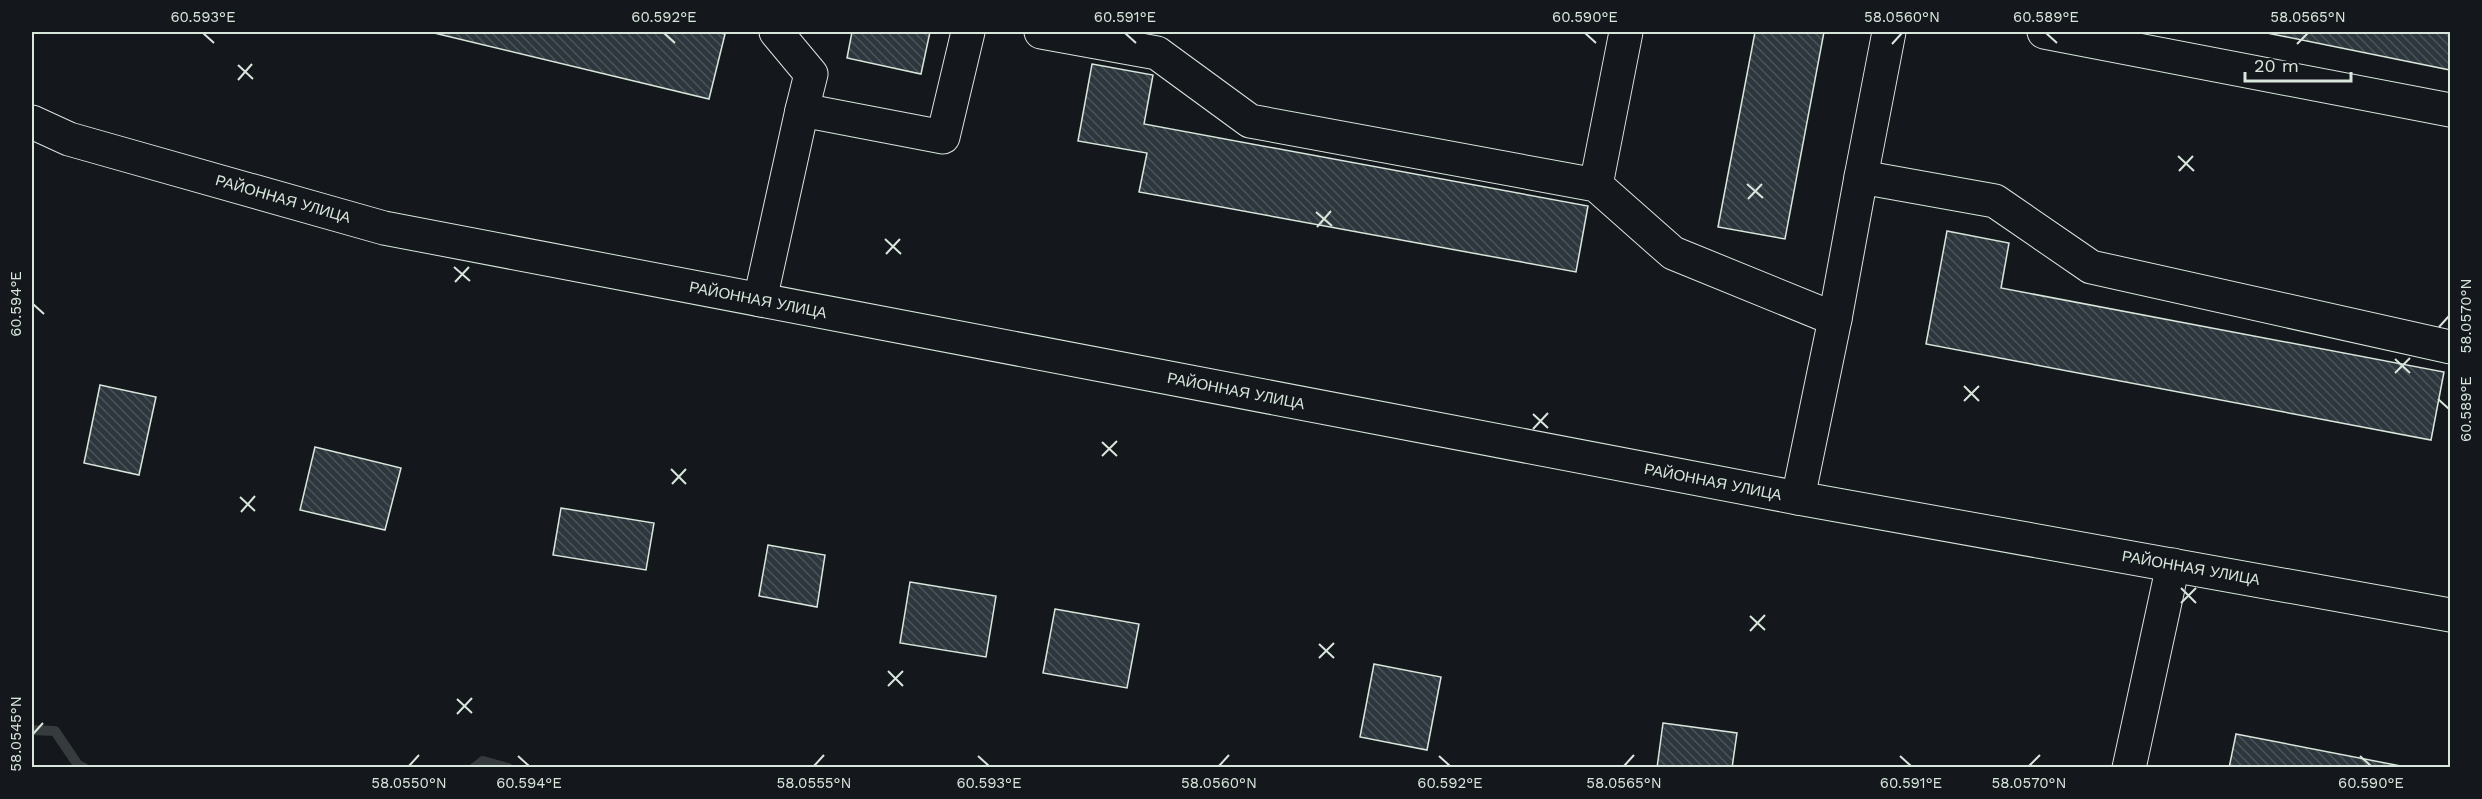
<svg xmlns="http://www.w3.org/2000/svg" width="2482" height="799" font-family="'Work Sans',sans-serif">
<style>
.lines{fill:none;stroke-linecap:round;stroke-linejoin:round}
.stream{stroke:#363b3e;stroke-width:10}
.building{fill:url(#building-back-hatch);stroke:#d8e6dc;stroke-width:1.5}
.minor-casing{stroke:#d8e6dc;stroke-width:35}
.major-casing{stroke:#d8e6dc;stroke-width:35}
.minor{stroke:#14181c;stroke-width:33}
.major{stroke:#14181c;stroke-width:33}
.ticks{fill:none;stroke:#d8e6dc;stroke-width:2}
.labels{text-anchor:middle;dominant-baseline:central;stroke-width:4.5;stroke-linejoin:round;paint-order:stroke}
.street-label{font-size:15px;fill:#d8e6dc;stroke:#14181c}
.neatline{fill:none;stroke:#d8e6dc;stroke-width:2}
.ticks-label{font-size:15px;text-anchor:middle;fill:#d8e6dc}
</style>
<defs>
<pattern id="building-back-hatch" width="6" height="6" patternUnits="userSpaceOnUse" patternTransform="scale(1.5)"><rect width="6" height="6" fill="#2c363c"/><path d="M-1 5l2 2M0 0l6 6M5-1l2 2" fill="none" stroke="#4a5358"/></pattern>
</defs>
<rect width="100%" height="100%" fill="#14181c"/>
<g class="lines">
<!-- stream -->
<g class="stream">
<polyline points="32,730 55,731 78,765 84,768"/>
<polyline points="474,768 483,761 508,768"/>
</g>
</g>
<!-- building -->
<g class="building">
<polygon points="430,32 714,32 725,34 709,99"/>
<polygon points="852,32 930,32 921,74 847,58"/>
<polygon points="1755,32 1824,32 1785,239 1718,227"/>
<polygon points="2262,32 2450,32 2450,70"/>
<polygon points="1092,64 1153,75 1144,124 1588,206 1576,272 1139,192 1147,153 1078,141"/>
<polygon points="1947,231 2009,243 2001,288 2444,372 2431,440 1926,344"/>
<polygon points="100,385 156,397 139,475 84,463"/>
<polygon points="315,447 401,468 385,530 300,510"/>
<polygon points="561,508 654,523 646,570 553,555"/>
<polygon points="768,545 825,555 817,607 759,596"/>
<polygon points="910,582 996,596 986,657 900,643"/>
<polygon points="1055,609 1139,624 1127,688 1043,673"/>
<polygon points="1374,664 1441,677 1427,750 1360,737"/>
<polygon points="1663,723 1737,733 1732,768 1657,768"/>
<polygon points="2236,734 2411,768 2229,768"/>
</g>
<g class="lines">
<defs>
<g id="minor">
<polyline points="776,32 811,74 802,110"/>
<polyline points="1041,32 1157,53 1250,121 1596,185 1673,253 1835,319"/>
<polyline points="2044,32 2450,110"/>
<polyline points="1861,177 1889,32"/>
<polyline points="1596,185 1626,32"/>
<polyline points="760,300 802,110 943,137 968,32"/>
<polyline points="1798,498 1835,319 1861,177 1995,201 2091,267 2450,347"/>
<polyline points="2129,768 2173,565"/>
</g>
<polyline id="major" points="32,122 69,139 384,228 1798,498 2450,615"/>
</defs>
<!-- minor casing -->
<use href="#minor" class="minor-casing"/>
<!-- major casing -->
<use href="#major" class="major-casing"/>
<!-- minor -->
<use href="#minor" class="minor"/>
<!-- major -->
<use href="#major" class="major"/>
</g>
<!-- ticks -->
<path class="ticks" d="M203,33L214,43M664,33L675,43M1125,33L1136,43M1585,33L1596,43M2046,33L2057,43M1892,44L1902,33M2297,44L2308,33M238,65L253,79M238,80L252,64M2178,156L2194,171M2179,171L2193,156M1747,184L1763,198M1748,199L1762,184M1316,212L1332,226M1317,227L1331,211M885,239L901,254M886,254L900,239M454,267L470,281M455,282L469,267M33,304L44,314M2439,327L2449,316M2395,359L2410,373M2395,373L2410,358M1964,386L1979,401M2438,399L2449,409M1964,401L1979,386M1533,414L1548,428M1533,429L1548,413M1102,442L1117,456M1102,456L1117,441M671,469L686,484M672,484L686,469M240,497L255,511M241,512L255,496M2181,588L2196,603M2181,603L2196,588M1750,616L1765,630M1750,631L1765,615M1319,644L1334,658M1319,658L1334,643M888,671L903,686M888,686L903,671M457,699L472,713M457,714L472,698M33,734L43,723M518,756L529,766M978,756L989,766M1439,756L1450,766M1900,756L1911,766M2360,756L2371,766M409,766L419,755M814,766L824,755M1219,766L1229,755M1624,766L1634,755M2029,766L2040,755"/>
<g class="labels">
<!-- street labels -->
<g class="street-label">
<text transform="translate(283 199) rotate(16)">РАЙОННАЯ УЛИЦА</text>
<text transform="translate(758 300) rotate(11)">РАЙОННАЯ УЛИЦА</text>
<text transform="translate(1236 391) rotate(11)">РАЙОННАЯ УЛИЦА</text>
<text transform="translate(1713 482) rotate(11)">РАЙОННАЯ УЛИЦА</text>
<text transform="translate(2191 568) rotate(10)">РАЙОННАЯ УЛИЦА</text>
</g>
</g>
<!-- border -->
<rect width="2482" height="799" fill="none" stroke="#14181c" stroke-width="66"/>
<!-- scale -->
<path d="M2245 72v9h106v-9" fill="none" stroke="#d8e6dc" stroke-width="3"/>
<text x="2254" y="72" font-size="18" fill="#d8e6dc" stroke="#14181c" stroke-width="4.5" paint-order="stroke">20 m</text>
<rect x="33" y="33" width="2416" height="733" class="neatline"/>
<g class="ticks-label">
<text x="203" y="22">60.593°E</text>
<text x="664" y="22">60.592°E</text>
<text x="1125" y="22">60.591°E</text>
<text x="1585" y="22">60.590°E</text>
<text x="1902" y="22">58.0560°N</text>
<text x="2046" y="22">60.589°E</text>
<text x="2308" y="22">58.0565°N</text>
<text transform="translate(16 304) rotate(-90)" y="5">60.594°E</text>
<text transform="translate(2466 316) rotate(-90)" y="5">58.0570°N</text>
<text transform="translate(2466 409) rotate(-90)" y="5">60.589°E</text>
<text transform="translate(16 734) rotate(-90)" y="5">58.0545°N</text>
<text x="409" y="788">58.0550°N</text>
<text x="529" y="788">60.594°E</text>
<text x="814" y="788">58.0555°N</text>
<text x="989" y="788">60.593°E</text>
<text x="1219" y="788">58.0560°N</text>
<text x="1450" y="788">60.592°E</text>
<text x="1624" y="788">58.0565°N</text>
<text x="1911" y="788">60.591°E</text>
<text x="2029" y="788">58.0570°N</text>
<text x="2371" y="788">60.590°E</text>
</g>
</svg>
